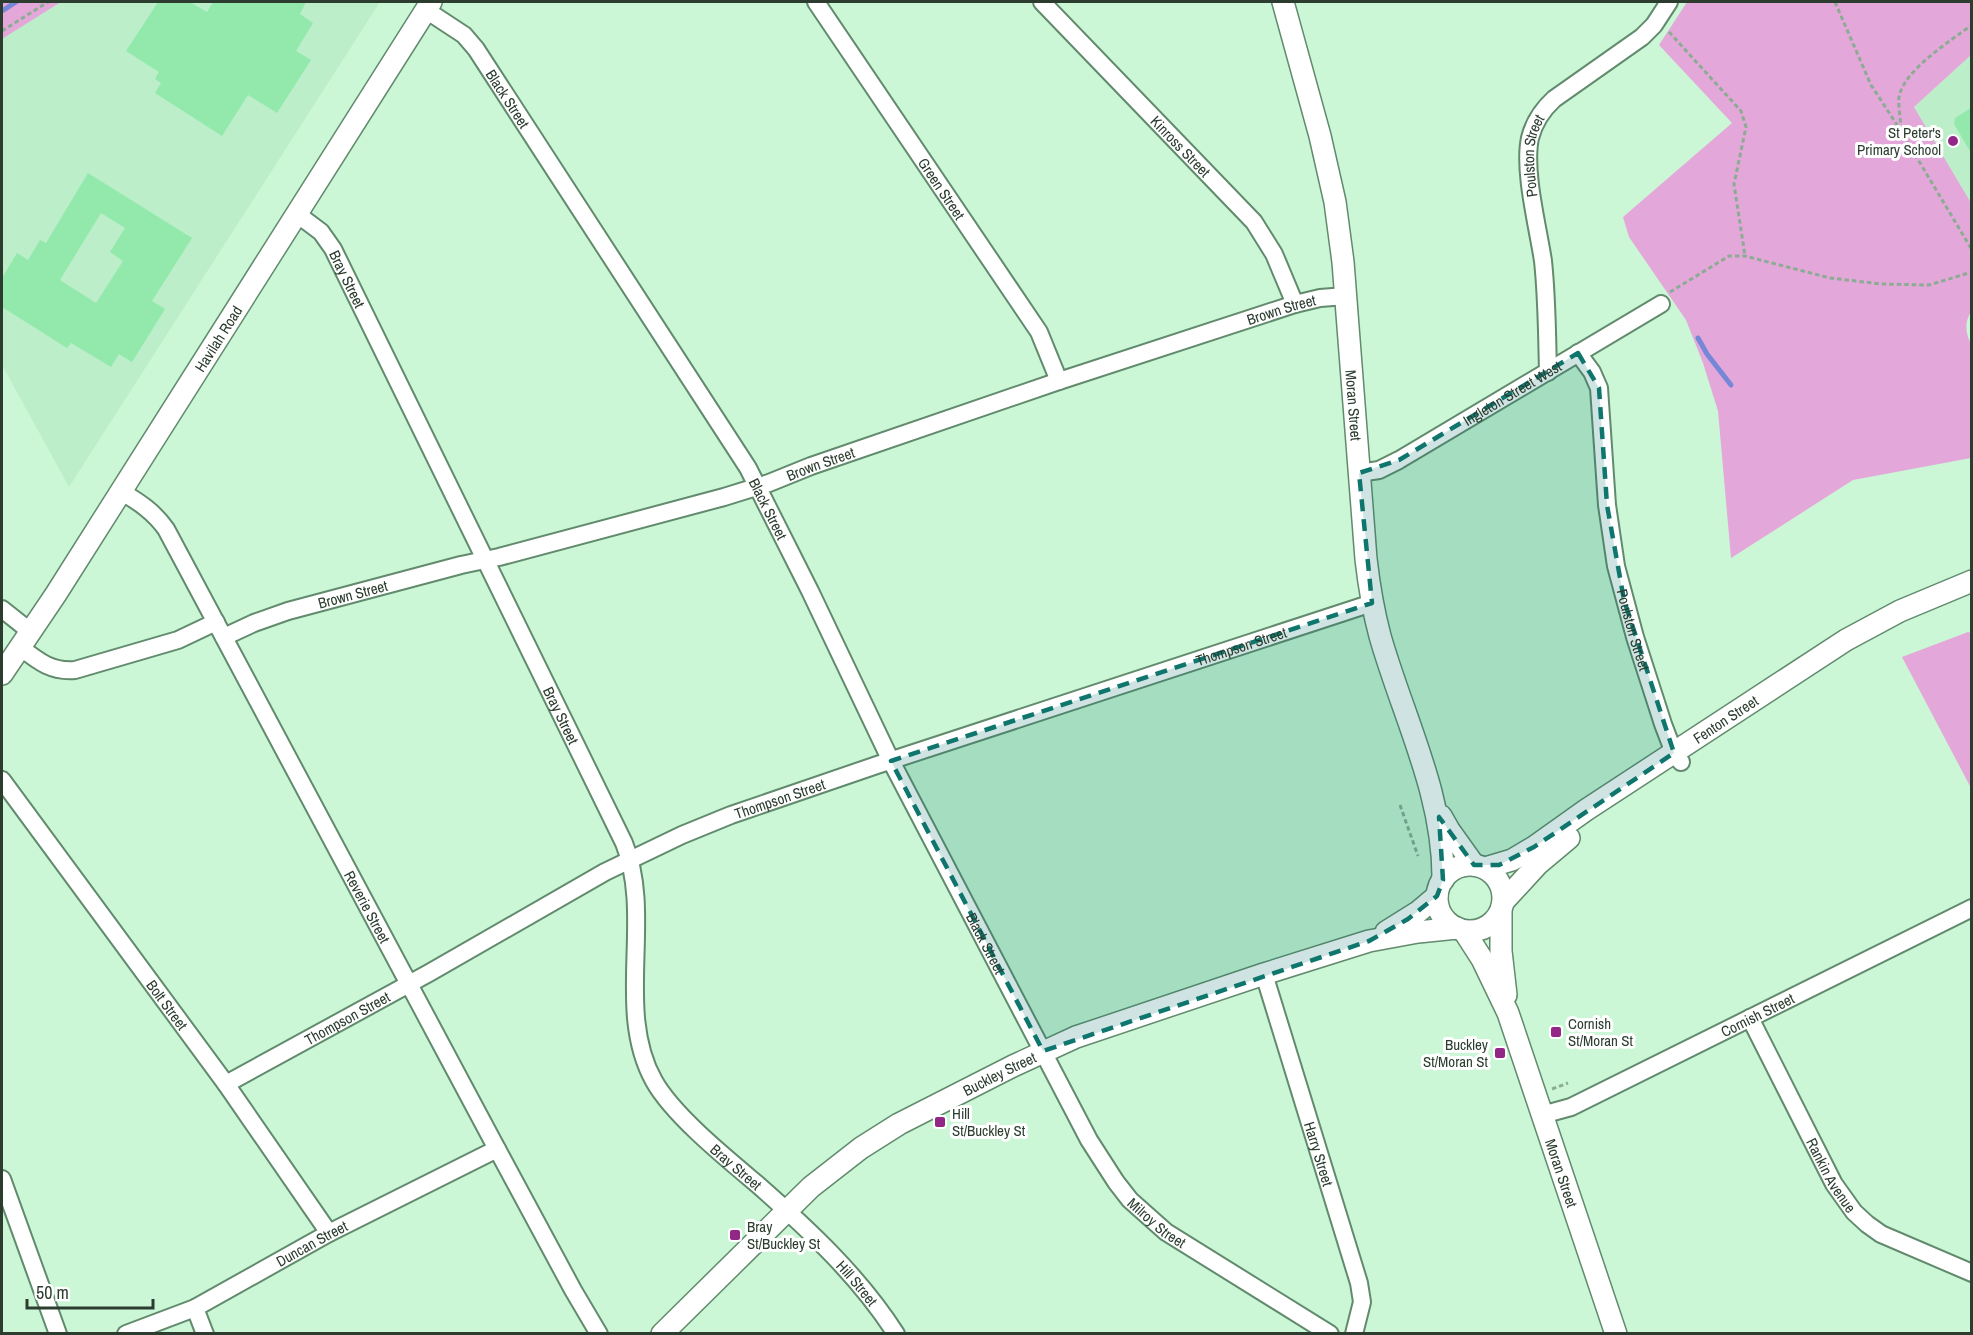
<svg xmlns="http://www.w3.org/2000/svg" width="1973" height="1335" font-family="'Archivo Narrow',sans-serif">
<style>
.built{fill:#bcefc9}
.green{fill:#e4a7da}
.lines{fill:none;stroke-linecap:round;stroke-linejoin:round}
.stream{stroke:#7587d6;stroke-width:5}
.building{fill:#93e9ac;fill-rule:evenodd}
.minor-casing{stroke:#628a6d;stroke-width:20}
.tertiary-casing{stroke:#628a6d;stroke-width:24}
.path{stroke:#8bac93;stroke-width:3;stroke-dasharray:4.5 3;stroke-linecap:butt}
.minor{stroke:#fff;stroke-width:16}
.tertiary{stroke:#fff;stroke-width:21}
.marked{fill:#0f766e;fill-opacity:0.2;stroke:#0f766e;stroke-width:4.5;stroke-dasharray:12 8;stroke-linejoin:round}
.poi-dot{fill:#932788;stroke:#fff;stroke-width:2}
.labels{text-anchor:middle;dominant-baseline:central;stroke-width:6;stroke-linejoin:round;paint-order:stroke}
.street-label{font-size:15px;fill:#2c3d30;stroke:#fff}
.poi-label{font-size:15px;fill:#2c3d30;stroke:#fff;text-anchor:start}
</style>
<rect width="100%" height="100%" fill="#cbf7d6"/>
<!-- built -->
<g class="built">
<polygon points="61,2 380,2 69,487 2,365 2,39"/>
<polygon points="1971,55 1971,204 1914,107"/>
</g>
<!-- green -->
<g class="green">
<polygon points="2,2 61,2 2,39"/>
<path d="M1687,2H1971V55L1914,107L1971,203L1972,311C1964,320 1965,335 1972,345L1971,458L1853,480L1731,558L1718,411L1703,363L1686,320L1629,237L1623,217L1732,123L1659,45Z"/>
<polygon points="1968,632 1972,633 1971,788 1902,657"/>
</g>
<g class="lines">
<!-- stream -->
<g class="stream">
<polyline points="2,11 16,2"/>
<polyline points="1698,338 1707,354 1731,385"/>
</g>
</g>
<!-- building -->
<g class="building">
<polygon points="158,2 190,2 207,12 213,2 306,2 300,14 313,23 296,51 311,60 277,113 248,95 222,136 155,93 161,83 155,79 159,72 126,51"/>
<polygon points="1971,108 1971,153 1954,124 1955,118"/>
<path d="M88,173L192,238L152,301L165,309L132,362L119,354L111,367L71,343L67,348L2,307V278L17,253L28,260L40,240L46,243ZM101,213L125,228L110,252L123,261L96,303L60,280Z"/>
</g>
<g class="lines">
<defs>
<g id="minor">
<path id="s1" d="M816,2L1039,332L1059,381"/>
<path id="s2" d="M1042,2L1254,222L1274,254L1295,304"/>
<path id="s3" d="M426,10L464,35L476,49L748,468L810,591L891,761L1089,1140L1116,1182L1130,1200L1166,1232L1330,1334"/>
<path id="s4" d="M297,214L321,232L333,249L624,843C654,917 614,1010 654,1081C673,1115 726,1158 757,1184C808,1229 859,1276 896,1334"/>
<path id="s5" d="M1578,353L1592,372L1599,388L1607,505L1616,566L1635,637L1663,724L1674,753L1681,762"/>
<path id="s6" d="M1548,372C1547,335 1547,298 1543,261C1538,227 1523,171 1530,138C1534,122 1542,110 1554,99L1642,37L1654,25L1669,2"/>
<path id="s7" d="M1359,473L1379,470L1399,460L1661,304"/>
<path id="s8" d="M122,492C139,502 154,512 166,529L497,1149L573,1290L599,1334"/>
<polyline points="2,609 31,632"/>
<path id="s9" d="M224,637L254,623L288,611L461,565L499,557L724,497L769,483L811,466L1059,381L1295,304L1320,298L1346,296"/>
<path d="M20,647C38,661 51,672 75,670L178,640L216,622"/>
<path id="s10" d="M2,780L226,1084L329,1233"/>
<path id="s11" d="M1264,974L1359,1283L1362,1302L1354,1334"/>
<path id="s12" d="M1750,1018L1834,1184L1854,1212L1867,1224L1881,1234L1972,1273"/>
<path id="s13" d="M226,1084L429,973L605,872L682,835L731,815L877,765L1372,603"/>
<path id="s14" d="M1542,1115L1571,1107L1972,908"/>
<polyline points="2,1179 58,1334"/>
<polyline points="195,1308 205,1334"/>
<path id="s15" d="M126,1334L195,1308L329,1233L497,1149"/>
</g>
<g id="tertiary">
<path id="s16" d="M1283,2L1320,136L1335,202L1343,262L1366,559C1369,585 1373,610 1380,636C1403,717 1444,794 1443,880"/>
<path id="s17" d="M2,674L56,594L431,2"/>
<polyline points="1441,816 1449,830 1474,865"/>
<circle cx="1470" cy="898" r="33"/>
<path id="s18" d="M1485,868L1512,860L1534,847L1586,810L1846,640L1900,611L1972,581"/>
<polyline points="1503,902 1538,864 1569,838"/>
<polyline points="1501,912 1501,951 1506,995"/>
<path id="s19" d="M1464,931L1482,959L1508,1013L1616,1334"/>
<polyline points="1386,932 1418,912 1437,896"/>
<path id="s20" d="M662,1334L811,1187L861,1148L899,1124L1013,1066L1076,1037L1264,974L1369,941L1418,932L1457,928"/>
</g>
</defs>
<!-- minor casing -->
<use href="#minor" class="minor-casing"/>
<!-- tertiary casing -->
<use href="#tertiary" class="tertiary-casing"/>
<!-- path -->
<g class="path">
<polyline points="1835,2 1871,85 1901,131 1972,250"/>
<polyline points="2,31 48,2"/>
<polyline points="1669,32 1741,111 1746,127 1734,184 1745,256"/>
<path d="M1901,130C1901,119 1898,107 1899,97C1903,71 1951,40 1972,25"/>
<polyline points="1670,292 1729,256 1745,256 1830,278 1881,284 1929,285 1972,272"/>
<polyline points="1400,805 1418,856"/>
<polyline points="1552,1089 1568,1083"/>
</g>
<!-- minor -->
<use href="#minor" class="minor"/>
<!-- tertiary -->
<use href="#tertiary" class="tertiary"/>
</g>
<!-- marked area -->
<path class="marked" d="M1578,353L1599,388L1607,505L1624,600L1674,753L1534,847L1499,865H1474L1439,817L1443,880L1437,896L1408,919L1369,941L1043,1051L891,761L1372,603L1359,473L1399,460Z"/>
<!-- markers -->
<g class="poi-dot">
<circle cx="1953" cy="141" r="6"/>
<rect x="1550" y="1026" width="12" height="12" rx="3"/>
<rect x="1494" y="1047" width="12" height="12" rx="3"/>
<rect x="934" y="1116" width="12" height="12" rx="3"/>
<rect x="729" y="1229" width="12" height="12" rx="3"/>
</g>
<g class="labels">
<!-- street labels -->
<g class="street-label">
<text stroke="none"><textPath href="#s3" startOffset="123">Black Street</textPath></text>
<text stroke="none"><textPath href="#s2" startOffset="200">Kinross Street</textPath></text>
<text stroke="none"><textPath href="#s6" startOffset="218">Poulston Street</textPath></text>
<text stroke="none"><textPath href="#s1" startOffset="225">Green Street</textPath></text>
<text stroke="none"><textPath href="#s4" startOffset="84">Bray Street</textPath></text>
<text stroke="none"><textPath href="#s9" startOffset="1108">Brown Street</textPath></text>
<text stroke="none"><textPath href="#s17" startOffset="399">Havilah Road</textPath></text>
<text stroke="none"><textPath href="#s7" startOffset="174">Ingleton Street West</textPath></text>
<text stroke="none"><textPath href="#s16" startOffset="411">Moran Street</textPath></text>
<text stroke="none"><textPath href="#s9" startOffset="622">Brown Street</textPath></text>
<text stroke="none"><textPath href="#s3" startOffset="609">Black Street</textPath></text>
<text stroke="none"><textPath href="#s9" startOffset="136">Brown Street</textPath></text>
<text stroke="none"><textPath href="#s5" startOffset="286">Poulston Street</textPath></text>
<text stroke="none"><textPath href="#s13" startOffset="1110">Thompson Street</textPath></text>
<text stroke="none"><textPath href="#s4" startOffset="570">Bray Street</textPath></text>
<text stroke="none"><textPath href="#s18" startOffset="284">Fenton Street</textPath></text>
<text stroke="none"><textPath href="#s13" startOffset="624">Thompson Street</textPath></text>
<text stroke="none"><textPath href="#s8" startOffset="486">Reverie Street</textPath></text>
<text stroke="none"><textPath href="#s3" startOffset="1095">Black Street</textPath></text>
<text stroke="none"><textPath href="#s10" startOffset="279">Bolt Street</textPath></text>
<text stroke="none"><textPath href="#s14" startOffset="238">Cornish Street</textPath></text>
<text stroke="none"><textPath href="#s13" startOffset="138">Thompson Street</textPath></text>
<text stroke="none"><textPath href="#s20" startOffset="430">Buckley Street</textPath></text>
<text stroke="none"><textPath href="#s11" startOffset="188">Harry Street</textPath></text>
<text stroke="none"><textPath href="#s4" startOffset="1074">Bray Street</textPath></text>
<text stroke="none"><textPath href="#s19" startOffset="262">Moran Street</textPath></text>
<text stroke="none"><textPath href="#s12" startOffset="177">Rankin Avenue</textPath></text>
<text stroke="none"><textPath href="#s3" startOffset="1425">Milroy Street</textPath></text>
<text stroke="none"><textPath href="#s15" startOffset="207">Duncan Street</textPath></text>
<text stroke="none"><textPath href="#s4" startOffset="1242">Hill Street</textPath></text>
</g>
<!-- poi labels -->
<g class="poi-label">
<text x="1941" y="132" text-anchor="end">St Peter's<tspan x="1941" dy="17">Primary School</tspan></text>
<text x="1568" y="1023">Cornish<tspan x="1568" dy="17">St/Moran St</tspan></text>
<text x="1488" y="1044" text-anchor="end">Buckley<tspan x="1488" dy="17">St/Moran St</tspan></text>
<text x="952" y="1113">Hill<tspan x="952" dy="17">St/Buckley St</tspan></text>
<text x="747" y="1226">Bray<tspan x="747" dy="17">St/Buckley St</tspan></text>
</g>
</g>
<!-- border -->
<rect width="1973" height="1335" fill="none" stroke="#2c3d30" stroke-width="6"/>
<!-- scale -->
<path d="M27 1299v9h126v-9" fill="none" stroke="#2c3d30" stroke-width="3"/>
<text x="36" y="1299" font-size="18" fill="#2c3d30" stroke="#ffffff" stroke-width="4.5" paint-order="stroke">50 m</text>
</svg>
